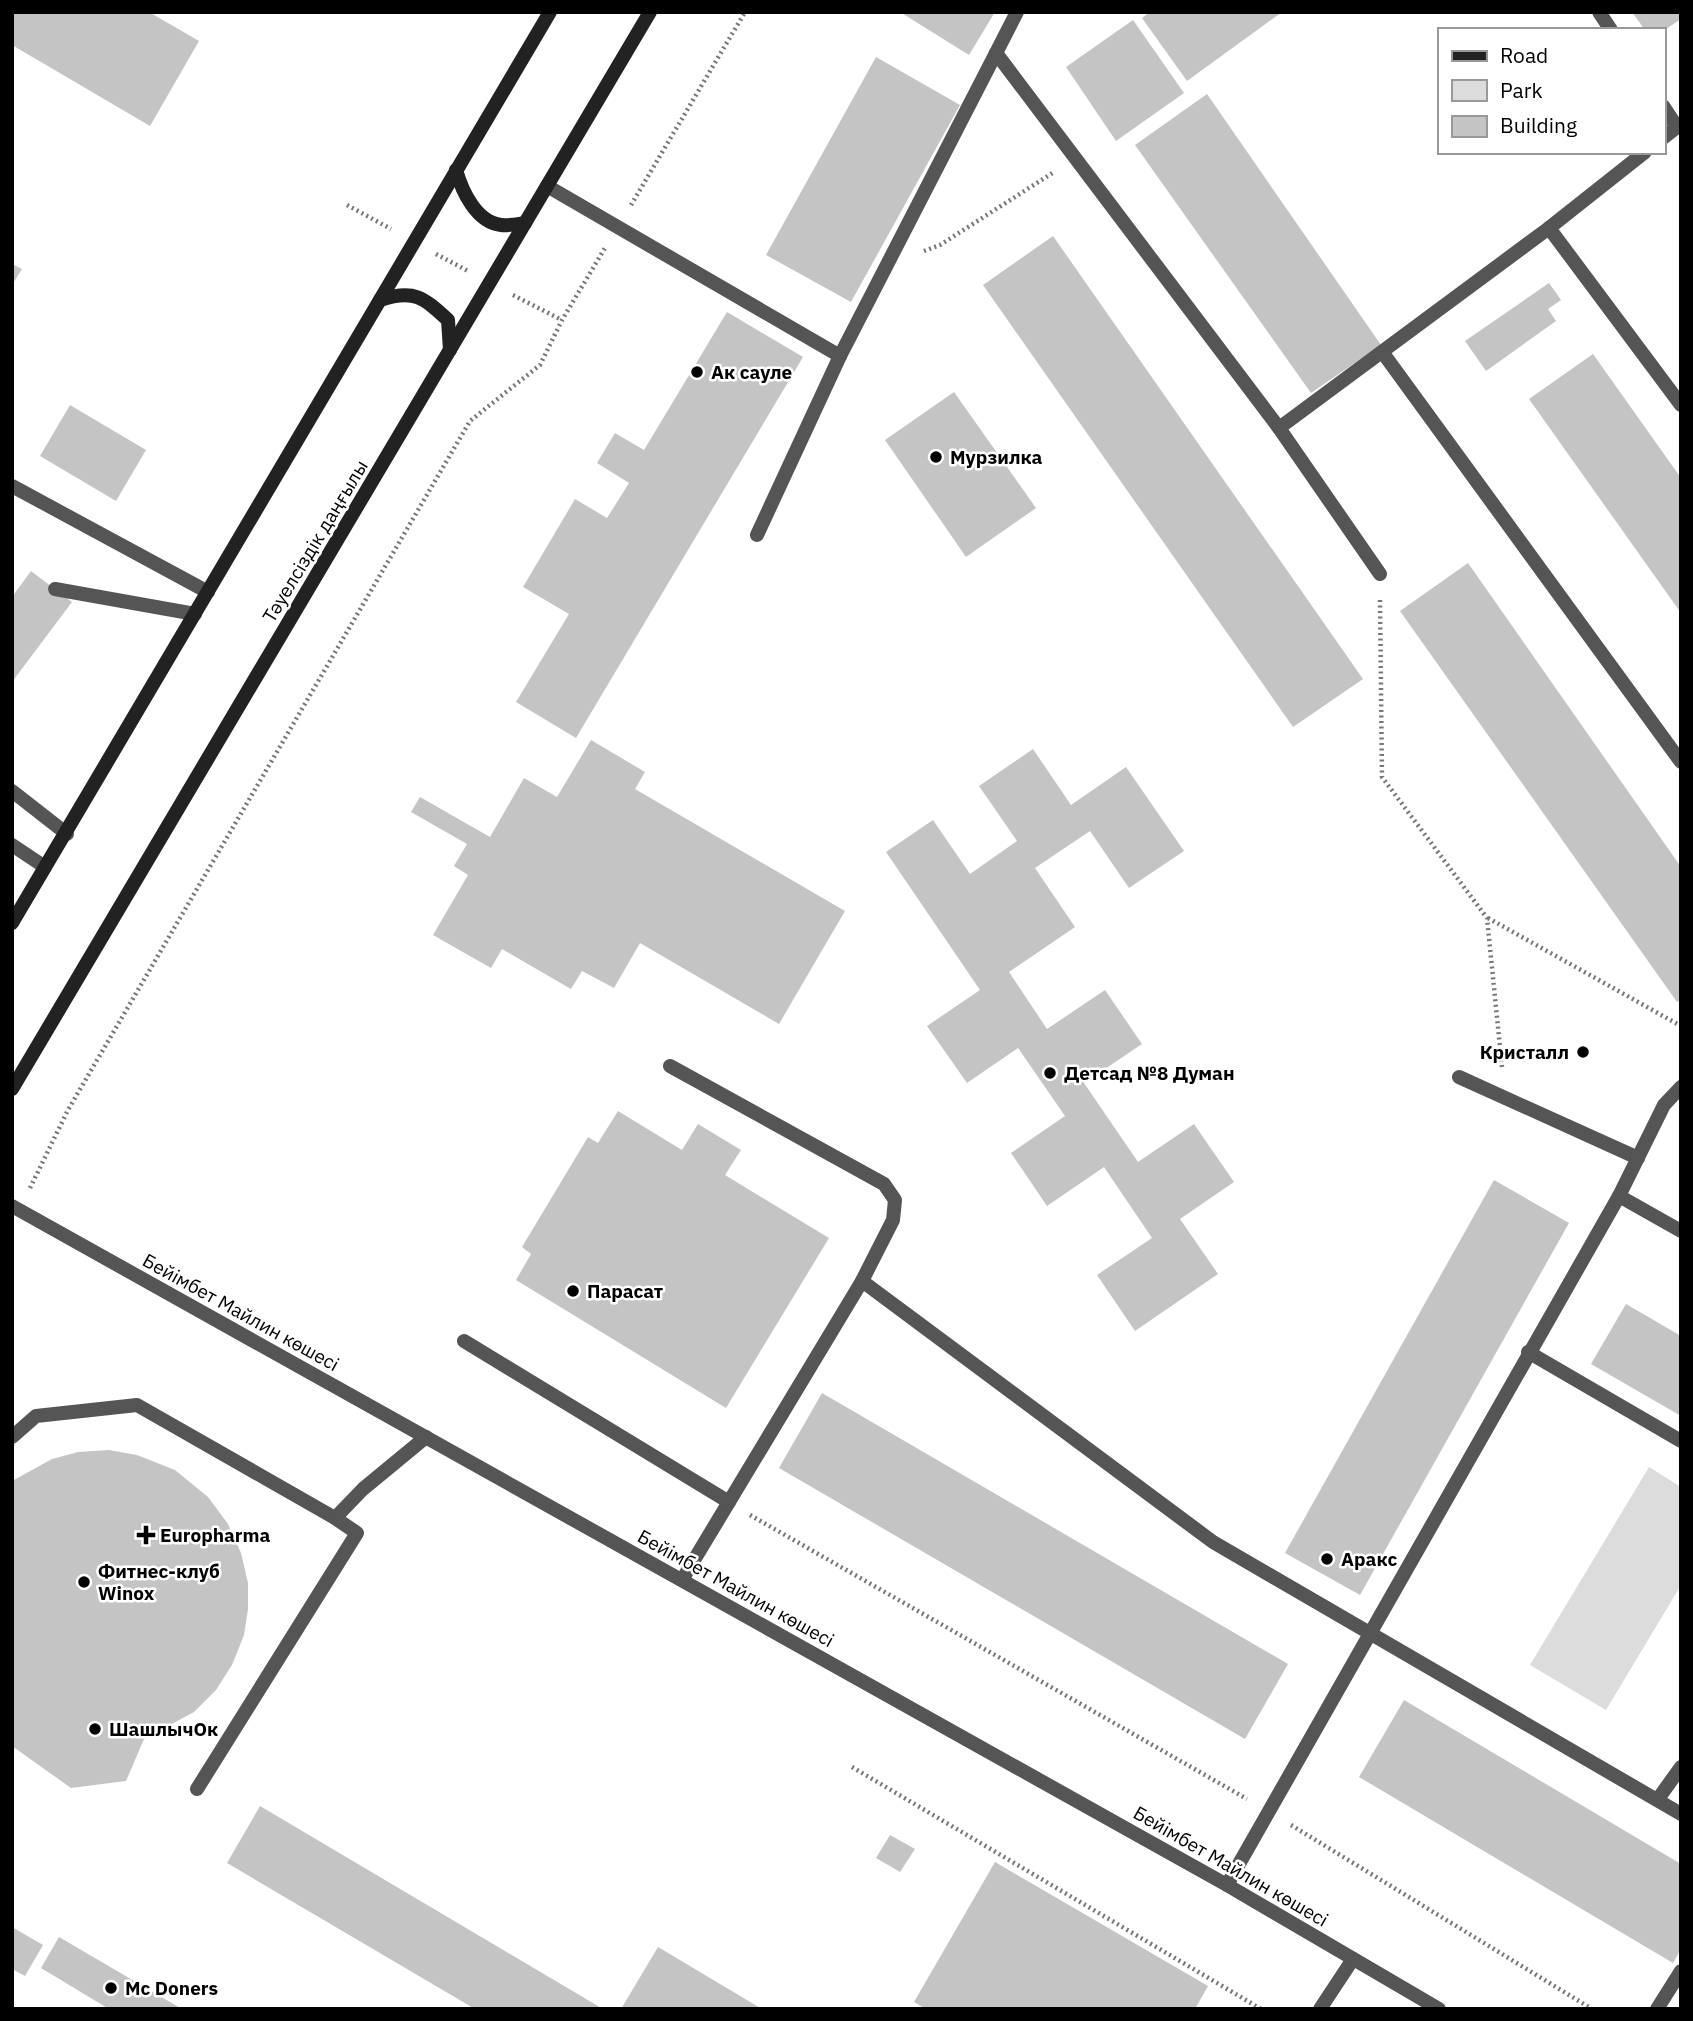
<svg xmlns="http://www.w3.org/2000/svg" width="1693" height="2021" font-family="'IBM Plex Sans',sans-serif">
<style>
.green{fill:#dcdcdc}
.building{fill:#c4c4c4}
.lines{fill:none;stroke-linecap:round;stroke-linejoin:round}
.path{stroke:#777;stroke-width:4.5;stroke-dasharray:2 3.5;stroke-linecap:butt}
.service{stroke:#555;stroke-width:14}
.tertiary{stroke:#555;stroke-width:14}
.secondary{stroke:#222;stroke-width:14}
.poi-dot{fill:#000;stroke:#fff;stroke-width:2.5}
.labels{text-anchor:middle;dominant-baseline:central;stroke-width:5;stroke-linejoin:round;paint-order:stroke}
.poi-label{font-size:19px;font-weight:bold;fill:#000;stroke:#fff;text-anchor:start}
.street-label{font-size:19px;fill:#000;stroke:#fff}
</style>
<rect width="100%" height="100%" fill="#fff"/>
<!-- green -->
<polygon class="green" points="1649,1467 1681,1487 1681,1585 1606,1710 1530,1665"/>
<!-- building -->
<g class="building">
<polygon points="12,12 149,12 199,41 150,126 12,45"/>
<polygon points="900,12 995,12 969,55"/>
<polygon points="1150,12 1282,12 1187,81 1142,18"/>
<polygon points="1632,12 1681,12 1681,19 1663,31 1645,30"/>
<polygon points="1133,20 1184,93 1116,141 1066,67"/>
<polygon points="876,57 960,105 851,302 766,255"/>
<polygon points="1207,94 1381,345 1311,393 1135,145"/>
<polygon points="1053,236 1363,679 1293,727 983,285"/>
<polygon points="12,264 22,269 12,285"/>
<polygon points="1549,283 1561,300 1548,309 1556,321 1486,371 1465,341"/>
<polygon points="727,312 803,357 576,738 516,702 569,614 523,587 575,499 607,518 629,483 597,463 615,433 644,450"/>
<polygon points="1593,354 1681,478 1681,613 1529,399"/>
<polygon points="954,392 1036,508 966,557 885,440"/>
<polygon points="70,405 146,450 116,501 40,456"/>
<polygon points="1468,563 1681,867 1681,1000 1677,1002 1400,611"/>
<polygon points="31,571 72,602 12,682 12,597"/>
<polygon points="591,740 645,772 635,789 845,911 779,1024 640,943 614,988 582,971 571,989 502,949 491,968 433,935 468,875 454,866 467,844 411,812 420,797 490,837 524,778 557,797"/>
<polygon points="1033,749 1071,805 1126,767 1184,851 1129,888 1090,831 1035,868 1075,927 1009,972 1047,1029 1105,990 1142,1044 1084,1083 1138,1162 1194,1124 1234,1182 1180,1219 1218,1274 1135,1331 1097,1275 1152,1238 1104,1167 1047,1206 1011,1153 1065,1116 1018,1048 967,1083 927,1026 980,990 886,852 933,820 970,874 1017,841 979,786"/>
<polygon points="618,1111 682,1150 698,1124 741,1150 725,1175 829,1238 726,1408 516,1280 531,1254 522,1247 588,1137 598,1143"/>
<polygon points="1494,1180 1569,1223 1360,1595 1285,1553"/>
<polygon points="1626,1304 1681,1336 1681,1416 1591,1364"/>
<polygon points="822,1393 1288,1664 1245,1739 779,1468"/>
<polygon points="109,1450 137,1455 175,1470 208,1497 228,1524 241,1553 248,1583 248,1609 244,1635 232,1665 216,1690 194,1712 144,1739 126,1781 71,1788 12,1746 12,1481 52,1459 78,1452"/>
<polygon points="1404,1700 1681,1864 1681,1949 1673,1963 1359,1777"/>
<polygon points="260,1806 603,2009 475,2009 227,1863"/>
<polygon points="890,1835 915,1849 900,1872 876,1858"/>
<polygon points="995,1862 1208,1986 1195,2009 926,2009 914,2002"/>
<polygon points="12,1927 43,1945 25,1976 12,1969"/>
<polygon points="59,1937 182,2009 109,2009 41,1968"/>
<polygon points="658,1947 762,2009 621,2009"/>
</g>
<g class="lines">
<!-- path -->
<g class="path">
<polyline points="347,205 391,229"/>
<polyline points="631,205 745,12"/>
<polyline points="924,251 940,245 1054,172"/>
<polyline points="436,254 468,271"/>
<polyline points="513,295 562,320"/>
<polyline points="1380,600 1382,777 1487,918 1502,1067"/>
<polyline points="1488,918 1681,1026"/>
<polyline points="30,1188 68,1110 470,421 540,365 562,320 605,248"/>
<polyline points="750,1515 1247,1799"/>
<polyline points="852,1767 1261,2009"/>
<polyline points="1291,1825 1592,2009"/>
</g>
<!-- service -->
<g class="service">
<polyline points="1599,12 1611,30"/>
<polyline points="996,53 1017,12"/>
<polyline points="1663,106 1677,127"/>
<polyline points="1663,138 1681,124"/>
<polyline points="1645,152 1549,228 1681,405"/>
<polyline points="547,186 840,356 996,53 1279,428 1549,228"/>
<polyline points="1383,353 1681,762"/>
<polyline points="1279,428 1380,574"/>
<polyline points="12,486 208,592"/>
<polyline points="757,535 840,356"/>
<polyline points="55,589 195,614"/>
<polyline points="12,791 67,834"/>
<polyline points="12,845 45,867"/>
<polyline points="670,1066 884,1184 895,1200 893,1220 862,1281 682,1580"/>
<polyline points="1459,1077 1638,1158"/>
<polyline points="1619,1196 1681,1231"/>
<polyline points="862,1281 1213,1542 1681,1814"/>
<polyline points="464,1341 729,1502"/>
<polyline points="1528,1352 1681,1441"/>
<polyline points="12,1437 36,1416 137,1405 335,1518 363,1489 426,1437"/>
<polyline points="197,1789 357,1533 335,1518"/>
<polyline points="1658,1799 1681,1767"/>
<polyline points="1227,1885 1619,1196 1664,1105 1681,1087"/>
<polyline points="1320,2009 1353,1959"/>
<polyline points="1657,2009 1681,1971"/>
</g>
<!-- tertiary -->
<polyline class="tertiary" points="12,1206 1227,1885 1439,2009"/>
<!-- secondary -->
<g class="secondary">
<path d="M456,170C462,191 476,222 501,225C508,226 518,224 525,223"/>
<path d="M380,300C414,289 423,297 448,320L450,350"/>
<polyline points="12,923 550,12"/>
<polyline points="12,1089 650,12"/>
</g>
</g>
<!-- markers -->
<g class="poi-dot">
<circle cx="697" cy="372" r="7"/>
<circle cx="936" cy="457" r="7"/>
<circle cx="1583" cy="1052" r="7"/>
<circle cx="1050" cy="1073" r="7"/>
<circle cx="573" cy="1291" r="7"/>
<path d="M142.5 1524.5h7v7h7v7h-7v7h-7v-7h-7v-7h7z"/>
<circle cx="1327" cy="1559" r="7"/>
<circle cx="84" cy="1582" r="7"/>
<circle cx="95" cy="1729" r="7"/>
<circle cx="111" cy="1988" r="7"/>
</g>
<g class="labels">
<!-- poi labels -->
<g class="poi-label">
<text x="711" y="372">Ак сауле</text>
<text x="950" y="457">Мурзилка</text>
<text x="1569" y="1052" text-anchor="end">Кристалл</text>
<text x="1064" y="1073">Детсад №8 Думан</text>
<text x="587" y="1291">Парасат</text>
<text x="160" y="1535">Europharma</text>
<text x="1341" y="1559">Аракс</text>
<text x="98" y="1571">Фитнес-клуб<tspan x="98" dy="22">Winox</tspan></text>
<text x="109" y="1729">ШашлычОк</text>
<text x="125" y="1988">Mc Doners</text>
</g>
<!-- street labels -->
<g class="street-label">
<text transform="translate(315 541) rotate(-59)">Тәуелсіздік даңғылы</text>
<text transform="translate(241 1312) rotate(29)">Бейімбет Майлин көшесі</text>
<text transform="translate(736 1588) rotate(29)">Бейімбет Майлин көшесі</text>
<text transform="translate(1231 1866) rotate(30)">Бейімбет Майлин көшесі</text>
</g>
</g>
<!-- border -->
<rect width="1693" height="2021" fill="none" stroke="#000000" stroke-width="28"/>
<!-- legend -->
<rect x="1438" y="28" width="228" height="126" fill="#ffffff" stroke="#999999" stroke-width="2"/>
<rect x="1452" y="51" width="35" height="10" fill="#222222" stroke="#999999" stroke-width="2"/>
<text x="1500" y="63" font-size="21" fill="#000000">Road</text>
<rect x="1452" y="80" width="35" height="21" fill="#dcdcdc" stroke="#999999" stroke-width="2"/>
<text x="1500" y="98" font-size="21" fill="#000000">Park</text>
<rect x="1452" y="116" width="35" height="21" fill="#c4c4c4" stroke="#999999" stroke-width="2"/>
<text x="1500" y="133" font-size="21" fill="#000000">Building</text>
</svg>
